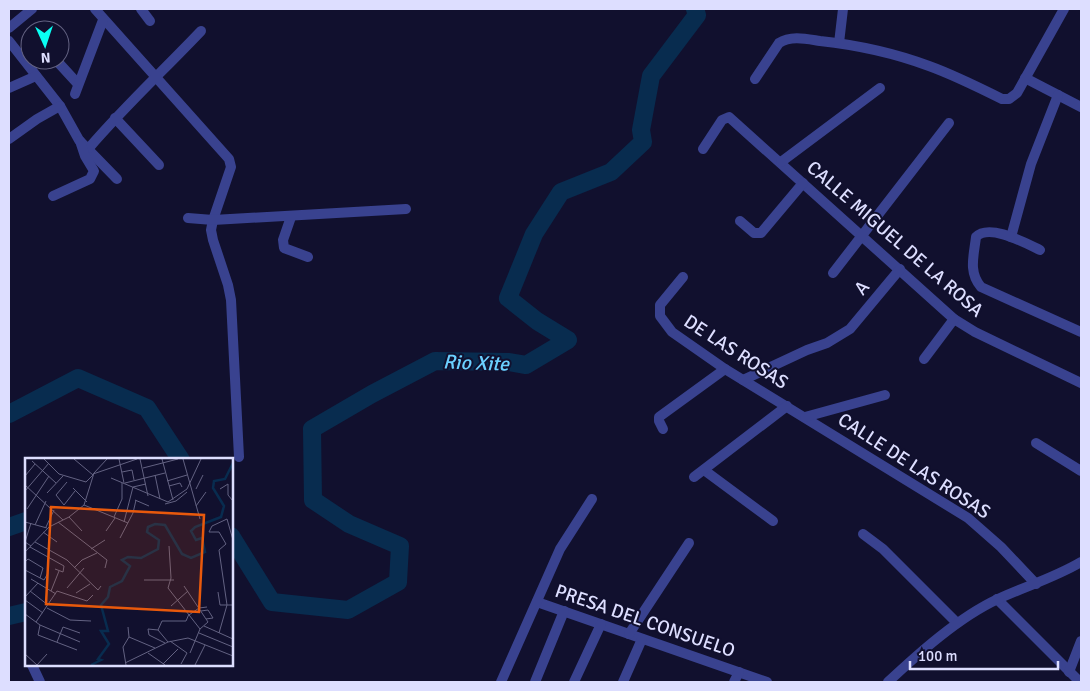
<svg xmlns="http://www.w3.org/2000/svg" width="1090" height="691" font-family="Signika,sans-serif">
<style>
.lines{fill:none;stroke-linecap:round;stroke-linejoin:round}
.river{stroke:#082c4f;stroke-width:18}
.minor{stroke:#39428f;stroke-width:10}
.tertiary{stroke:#39428f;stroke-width:10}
.labels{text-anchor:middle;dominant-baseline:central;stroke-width:4;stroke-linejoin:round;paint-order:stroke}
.street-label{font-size:19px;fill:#dddeff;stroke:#11102e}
.water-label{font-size:20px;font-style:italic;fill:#6bd0ff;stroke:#11102e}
.inset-river{fill:none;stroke:#082c4f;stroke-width:2.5}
.inset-road{fill:none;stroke:#636282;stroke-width:1}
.view{fill:#e8590c;fill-opacity:0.15;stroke:#e8590c;stroke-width:2.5}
.inset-edge{fill:none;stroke:#dddeff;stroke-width:2.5}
</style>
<rect width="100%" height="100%" fill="#11102e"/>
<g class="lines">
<!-- river -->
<g class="river">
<polyline points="9,414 78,378 147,408 181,460"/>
<polyline points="9,527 26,521"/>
<polyline points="231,536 272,602 348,610 398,582 400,546 349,524 313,500 312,429 372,394 435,361 508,362 526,365 568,340 537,321 508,298 534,234 561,192 611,172 643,142 641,130 651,76 697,15 695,9"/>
<polyline points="9,616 26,612"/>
</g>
<!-- minor -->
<g class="minor">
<polyline points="95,9 229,159 231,167 213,220 211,230 213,240 228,285 231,300 239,457"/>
<polyline points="141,9 150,21"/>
<polyline points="9,28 32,9"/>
<polyline points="9,41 60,106 79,140 117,179"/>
<polyline points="839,43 843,9"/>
<polyline points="56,60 78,84"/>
<polyline points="1025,78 1081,107"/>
<path d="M755,79L779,43C791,35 807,39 820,41C857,45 894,53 929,66C954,75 978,87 1002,99H1009L1017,93L1064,9"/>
<polyline points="9,88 36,76"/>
<polyline points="75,94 103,20"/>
<polyline points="115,118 159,165"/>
<polyline points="9,139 37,119 60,106"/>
<path d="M89,148C124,107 164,70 201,31"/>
<polyline points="703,149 722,120 729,117 954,319 975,332 1081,383"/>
<polyline points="781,162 880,88"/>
<polyline points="53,196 90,179 94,171 85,156 80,141"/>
<polyline points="291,217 283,240 284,248 308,257"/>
<polyline points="188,218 213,220 406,209"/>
<polyline points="740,221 754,233 761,233 803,183"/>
<polyline points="1011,237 1031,164 1058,95"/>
<path d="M1040,250C1025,243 989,223 976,237C974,255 968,272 981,287L1081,332"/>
<polyline points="833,273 949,123"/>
<polyline points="683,277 660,305 660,316 672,332 725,369 968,518 1001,547 1036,584"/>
<polyline points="924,359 954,319"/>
<polyline points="743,380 807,350 827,343 850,329 900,269"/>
<polyline points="805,417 885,395"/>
<polyline points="663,429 659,421 659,417 725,369"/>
<polyline points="1036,443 1081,471"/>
<polyline points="704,470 773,521"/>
<polyline points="694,477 787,406"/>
<polyline points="863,534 883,549 957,623"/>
<polyline points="997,599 1080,682"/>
<polyline points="537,602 767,682"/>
<polyline points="629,634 689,543"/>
<polyline points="32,665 40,682"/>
<polyline points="1069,672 1081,641"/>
<polyline points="501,682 560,549 592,499"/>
<polyline points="535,682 564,611"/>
<polyline points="574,682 601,624"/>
<polyline points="623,682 642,639"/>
<polyline points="734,682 739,672"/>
</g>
<!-- tertiary -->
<path class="tertiary" d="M888,682C919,653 959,617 998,599C1026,586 1054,578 1081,562"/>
</g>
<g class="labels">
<!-- street labels -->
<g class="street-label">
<text transform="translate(895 239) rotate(41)">CALLE MIGUEL DE LA ROSA</text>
<text transform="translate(862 288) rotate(-50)">A</text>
<text transform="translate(736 352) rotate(33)">DE LAS ROSAS</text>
<text transform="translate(914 466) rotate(33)">CALLE DE LAS ROSAS</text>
<text transform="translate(645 621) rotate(19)">PRESA DEL CONSUELO</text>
</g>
<!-- water labels -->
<g class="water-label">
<text transform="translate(476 363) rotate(2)">Rio Xite</text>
</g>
</g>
<!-- overview -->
<g transform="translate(25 458)">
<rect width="208" height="208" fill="#11102e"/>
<path class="inset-river" d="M66,207L76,202L73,201L84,186L76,173H83L76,147L83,139L85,129L97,123L105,108L97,102L103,99L116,100L133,91L134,82L122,74L123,69L130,66L140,67L157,96L166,100L180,94L177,80L171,82L166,73L170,69L196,59L199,48L188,30L189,23L200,21L208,5"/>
<path class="inset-road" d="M19,1L34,16L61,24L68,17L49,1M94,1L99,25M115,1L123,38M137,1L148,42M158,1L175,61M7,3L31,25M118,10L153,1M97,14L107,12L109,22M68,16L112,1M130,17L135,41M0,18L10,6M86,20L143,44L162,31L176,1M142,23L162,17M42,24L31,37L39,47L50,33M100,25L140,15M0,27L38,62M144,28L155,25L157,29M48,30L62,44M171,31L178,17M195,31L203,26V37L208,43M0,33L24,5M22,35L38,18M110,42L124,48M140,46L151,43L162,34M59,47L103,65M171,48L181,34M2,51L24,18M44,59L57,73M89,59L97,41V25M0,64L22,70M33,64L82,102L80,110M99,64L108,29L121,26M6,65L0,84L6,88M10,67L21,43M21,69L29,52M81,73L90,60M18,74L32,84M184,74H194L201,86L194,92L202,147L194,175M184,74L187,68L202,61L208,82M95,80L108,55L111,42M10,84L42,102L73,132L76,128M144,88L146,120L143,130L175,171M5,89L39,108L38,114L30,111M66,91L80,82M0,94L24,69L44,59L59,47L69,15L82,1M0,104L3,101L18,110L15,120M49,110L57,102L72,95M0,112L19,122L23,115M6,121L31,136M119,122H149M159,128L183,164L175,171L165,195M42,130L59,110M5,133L23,147M26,133L34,113M193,134L195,147H208M51,135L65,126M0,139L13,125M0,142L18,155M146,148L163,133M22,150L45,162L66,163M176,153L183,152L188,160L181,161M0,156L15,167L55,184M164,157L174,150L182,149M11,164L32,133L62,143L68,137M15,167L13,177L52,192M179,168L208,181M133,172L137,163H161L164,156M174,175L208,189M104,179L130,190M145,183L162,195L156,206M32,184L38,169L55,175M140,185L124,177L123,171L133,172L143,184M123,195L140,207M0,196L12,207L22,196M100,205L143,184L163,180L208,198M138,206L153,191M101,207L98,189L104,179L103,169M170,207L180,187"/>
<path class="view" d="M26,49L179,57L174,154L21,146Z"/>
<rect width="208" height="208" class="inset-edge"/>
</g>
<!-- border -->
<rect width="1090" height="691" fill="none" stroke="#dddeff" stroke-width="20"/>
<!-- north arrow -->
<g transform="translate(45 45) rotate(177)"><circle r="24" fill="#11102e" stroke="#636282"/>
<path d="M0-4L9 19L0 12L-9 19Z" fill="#09fff3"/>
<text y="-8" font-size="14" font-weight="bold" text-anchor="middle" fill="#dddeff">N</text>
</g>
<!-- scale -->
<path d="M910 661v8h148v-8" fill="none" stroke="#dddeff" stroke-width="2.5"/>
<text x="918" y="661" font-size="15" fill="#dddeff" stroke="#11102e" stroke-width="4" paint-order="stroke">100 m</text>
</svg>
